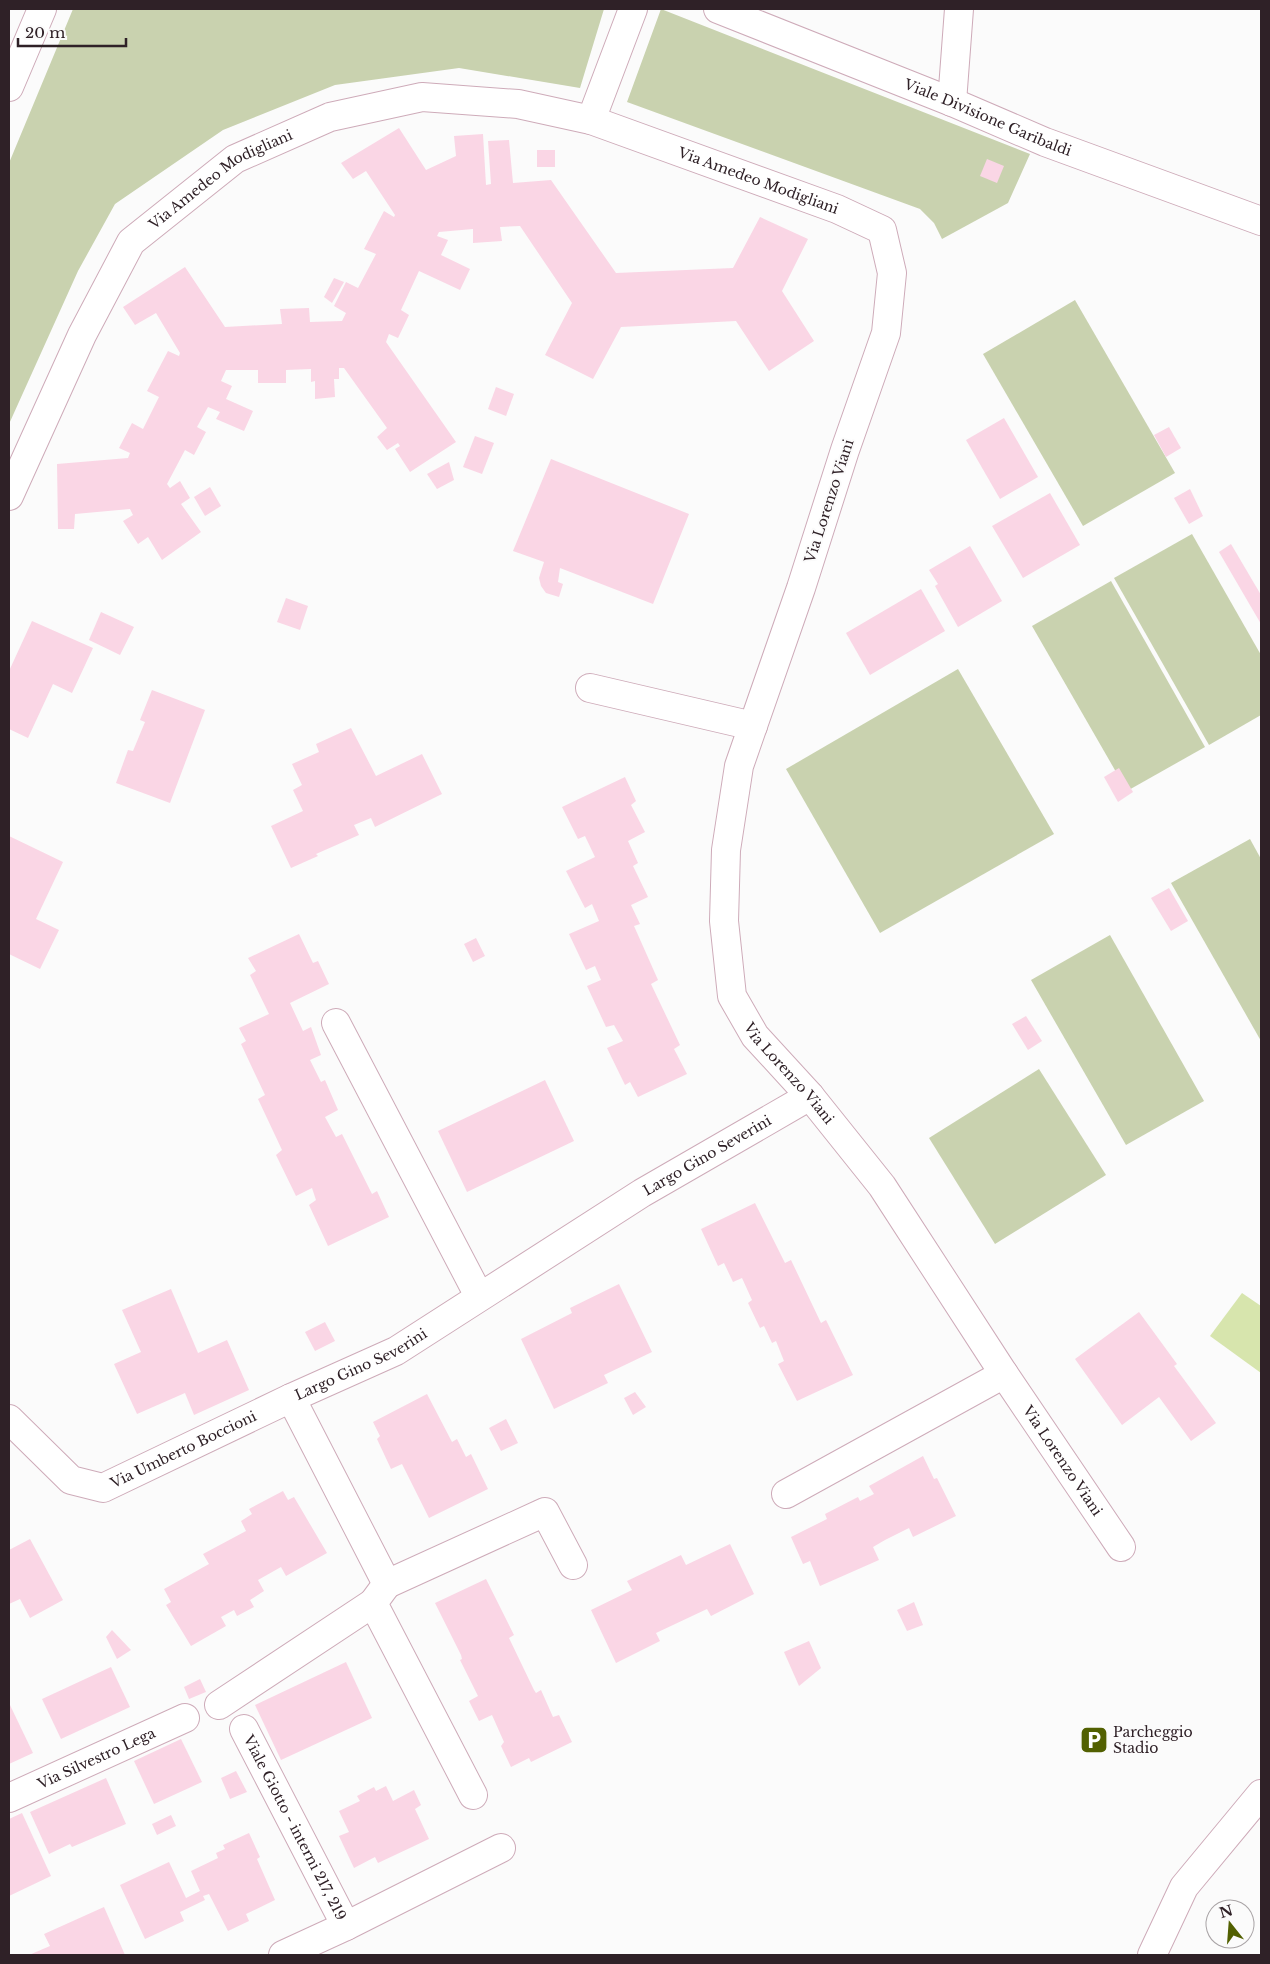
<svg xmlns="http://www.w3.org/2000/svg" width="1270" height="1964" font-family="'Libre Baskerville',serif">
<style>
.green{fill:#c9d2af}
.water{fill:#d7e5ad}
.building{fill:#fad6e5}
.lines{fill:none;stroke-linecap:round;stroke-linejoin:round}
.minor-casing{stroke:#ceabb9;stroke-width:30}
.minor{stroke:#fff;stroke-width:28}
.labels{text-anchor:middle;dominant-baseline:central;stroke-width:4;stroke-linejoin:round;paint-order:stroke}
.street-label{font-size:14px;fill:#2f2127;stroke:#fbfbfb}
.poi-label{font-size:14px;fill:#2f2127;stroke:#fbfbfb;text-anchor:start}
</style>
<rect width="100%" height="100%" fill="#fbfbfb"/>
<!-- green -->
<g class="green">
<polygon points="73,9 604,9 580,88 459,68 335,85 223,130 115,204 78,271 9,424 9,163"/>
<polygon points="661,9 1030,154 1008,203 942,239 934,223 920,209 627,102"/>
<polygon points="1075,300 1175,473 1083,526 983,354"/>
<polygon points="1192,534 1261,655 1261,715 1209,745 1114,578"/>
<polygon points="1111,581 1205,747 1127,791 1032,626"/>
<polygon points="958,669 1054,834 880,933 786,769"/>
<polygon points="1250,839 1261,859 1261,1041 1171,883"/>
<polygon points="1110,935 1204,1101 1126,1145 1031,980"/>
<polygon points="1039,1069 1106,1175 995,1244 929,1138"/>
</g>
<!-- water -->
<polygon class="water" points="1242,1293 1261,1306 1261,1373 1210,1336"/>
<!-- building -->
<g class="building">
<polygon points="399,128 426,170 456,156 454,136 483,134 486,185 491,184 488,141 509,140 513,183 551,180 616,273 733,268 760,217 808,239 782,291 814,341 769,371 736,321 621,327 593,379 545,355 572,303 520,226 500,227 502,241 473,243 473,229 439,232 437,236 448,240 441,255 470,269 460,290 419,271 401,310 409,315 398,338 389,334 386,342 456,442 410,472 395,449 400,446 398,443 387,450 377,437 387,428 344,368 339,368 339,379 334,379 335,397 315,399 315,381 311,382 311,369 286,370 286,383 258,383 258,370 226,370 221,381 232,386 226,399 253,411 244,431 216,419 220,412 208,407 197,427 206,432 194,455 185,450 167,484 170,488 180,481 190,498 181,504 201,532 162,560 148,537 138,544 123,521 133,515 130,509 75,514 74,529 58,529 57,464 128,458 130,453 119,448 132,423 143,429 159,397 147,391 168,351 179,356 180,353 156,313 135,325 123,307 185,267 225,327 282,324 280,309 309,308 310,322 342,321 346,313 334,306 346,282 358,288 376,254 364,249 384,211 394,217 395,215 366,171 353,179 341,163"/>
<rect x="537" y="150" width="18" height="17"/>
<polygon points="987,159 1004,166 997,183 980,176"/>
<polygon points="334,278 344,282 332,303 324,297"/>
<polygon points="496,387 514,394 506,416 488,409"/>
<polygon points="1004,418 1038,477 1000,499 966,440"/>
<polygon points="1169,427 1181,448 1166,457 1154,435"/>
<polygon points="475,436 494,443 482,474 463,467"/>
<polygon points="551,459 689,514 653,604 560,568 558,582 563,584 559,597 546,593 541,586 539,578 544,562 513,551"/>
<polygon points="449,462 454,480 437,489 427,474"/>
<polygon points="210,487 221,506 205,516 194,497"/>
<polygon points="1190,489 1203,516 1189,524 1174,498"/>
<polygon points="1050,493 1080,545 1023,578 992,526"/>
<polygon points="1231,544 1261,595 1261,624 1219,552"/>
<polygon points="970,546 1002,601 958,627 935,586 938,584 929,570"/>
<polygon points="921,589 945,631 870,675 846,633"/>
<polygon points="286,598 308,606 300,630 277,622"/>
<polygon points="101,612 134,627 120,655 89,640"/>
<polygon points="32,621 93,648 72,693 53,684 28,738 9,729 9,671"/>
<polygon points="152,690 205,710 170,803 116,783 128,750 133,751 145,722 140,720"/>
<polygon points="351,728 376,776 422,754 442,794 375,827 371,818 354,825 359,835 316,854 318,856 291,868 271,826 303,811 293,790 302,785 292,764 319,752 316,744"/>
<polygon points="1119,768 1133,792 1118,802 1104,777"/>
<polygon points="625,777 636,801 631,805 645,832 628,841 638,863 633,866 648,897 631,905 640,924 634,926 658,980 651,984 680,1045 674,1049 687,1074 638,1097 630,1082 625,1085 607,1048 623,1041 614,1025 606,1027 587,986 601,980 595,966 586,970 569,934 599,921 592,904 585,908 566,871 595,857 585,836 578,839 562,807"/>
<polygon points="9,836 63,862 36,919 59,930 40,969 9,954"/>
<polygon points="1169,888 1188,921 1171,931 1151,898"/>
<polygon points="299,934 313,963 318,961 329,984 290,1003 303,1031 311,1027 321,1055 310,1060 321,1082 325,1080 338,1110 325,1117 336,1137 342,1134 372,1194 377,1191 389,1217 328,1246 309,1205 316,1200 312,1188 296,1196 276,1155 282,1150 258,1099 265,1095 241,1044 246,1041 239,1028 269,1014 250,975 256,971 248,958"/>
<polygon points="476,938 485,956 473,962 464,944"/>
<polygon points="1026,1016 1042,1041 1028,1050 1012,1024"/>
<polygon points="545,1080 574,1141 467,1192 438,1131"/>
<polygon points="755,1203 785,1263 791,1260 821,1323 826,1320 853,1375 797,1401 778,1364 784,1361 776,1341 772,1343 764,1326 760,1328 748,1303 752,1300 742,1278 733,1282 724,1263 718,1266 701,1229"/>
<polygon points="619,1284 652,1352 604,1375 608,1383 554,1409 521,1339 572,1313 570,1308"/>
<polygon points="171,1289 198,1353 227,1340 249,1390 194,1415 185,1393 137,1414 114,1364 141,1352 122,1310"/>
<polygon points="1139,1312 1177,1364 1174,1366 1216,1423 1191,1441 1159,1397 1122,1425 1075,1359"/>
<polygon points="325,1322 335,1341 315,1351 305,1332"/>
<polygon points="635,1392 646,1407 633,1415 624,1398"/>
<polygon points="427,1394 452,1442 457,1439 466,1457 471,1454 488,1489 429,1518 402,1464 391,1469 377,1439 380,1436 373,1422"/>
<polygon points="506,1419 518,1443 501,1451 489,1428"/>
<polygon points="923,1456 934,1479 937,1478 956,1516 913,1537 909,1528 885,1540 873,1547 879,1560 820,1586 810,1561 803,1564 791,1537 827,1519 825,1514 858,1497 860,1501 874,1494 869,1486"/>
<polygon points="283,1491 288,1500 294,1497 327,1553 286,1576 281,1567 258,1580 264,1591 250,1600 254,1607 237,1616 234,1610 221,1617 226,1626 191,1646 166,1605 171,1602 164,1589 209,1564 203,1554 246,1531 241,1521 252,1514 249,1509"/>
<polygon points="30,1539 63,1600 30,1618 20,1599 9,1604 9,1550"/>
<polygon points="730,1544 754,1594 711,1616 707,1609 656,1633 660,1641 616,1663 591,1610 632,1590 627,1581 681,1555 686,1565"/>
<polygon points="486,1579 514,1635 509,1638 534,1690 536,1693 541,1690 553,1717 559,1715 572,1742 531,1762 529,1758 511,1767 501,1746 504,1742 492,1715 479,1721 469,1701 478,1696 460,1660 462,1659 461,1655 435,1603"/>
<polygon points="914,1602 923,1625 907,1631 897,1610"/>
<polygon points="112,1630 131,1650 117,1659 106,1637"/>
<polygon points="809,1641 821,1668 799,1686 784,1652"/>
<polygon points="346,1662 372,1718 281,1760 255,1705"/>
<polygon points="111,1667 130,1707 61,1739 42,1699"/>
<polygon points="200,1679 206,1692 189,1699 184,1687"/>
<polygon points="9,1703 33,1753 9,1764"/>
<polygon points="181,1739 202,1782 154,1804 134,1761"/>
<polygon points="236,1771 247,1792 230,1799 221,1778"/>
<polygon points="106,1778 126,1824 72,1847 70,1844 49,1854 30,1812"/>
<polygon points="386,1786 393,1801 414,1790 421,1805 415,1809 429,1839 378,1863 375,1857 354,1868 339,1836 349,1832 339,1811 360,1801 357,1796 374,1787 376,1791"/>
<polygon points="22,1813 51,1876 9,1896 9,1819"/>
<polygon points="171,1815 176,1826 157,1835 152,1824"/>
<polygon points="249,1833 260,1857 257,1859 275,1900 246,1914 249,1921 228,1931 209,1894 203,1896 205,1900 180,1912 184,1921 145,1939 120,1885 169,1862 186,1898 200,1891 191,1871 218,1858 216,1853 225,1849 223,1845"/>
<polygon points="104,1907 125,1955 29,1955 50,1946 44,1934"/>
</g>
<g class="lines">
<defs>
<g id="minor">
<path id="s1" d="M718,9L952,102L1045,142L1261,221"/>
<polyline points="9,87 42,9"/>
<polyline points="952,102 959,9"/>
<path id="s2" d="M591,120L837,209L882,230L892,273L886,333L845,450L801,588L739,766L726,850L724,921L732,996L755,1036L810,1096L882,1186L1004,1374L1121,1547"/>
<path id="s3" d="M9,496L82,335L131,242L235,159L330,117L422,97L518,104L591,120L633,9"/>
<polyline points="590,688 753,726"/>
<polyline points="336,1023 479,1296"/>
<polyline points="291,1398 387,1584 545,1512 573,1565"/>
<path id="s4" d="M9,1419L71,1480L103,1488L291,1398L396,1351L642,1193L810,1096"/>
<polyline points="786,1494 1004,1374"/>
<polyline points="387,1584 373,1603 473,1795"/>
<polyline points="219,1705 373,1603"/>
<path id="s5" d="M244,1729L346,1926"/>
<path id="s6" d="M9,1798L185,1718"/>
<polyline points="283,1955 346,1926 501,1848"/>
<polyline points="1152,1955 1184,1887 1261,1794"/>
</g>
</defs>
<!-- minor casing -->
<use href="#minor" class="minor-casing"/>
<!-- minor -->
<use href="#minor" class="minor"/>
</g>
<!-- icons -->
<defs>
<symbol id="parking-square" viewBox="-11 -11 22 22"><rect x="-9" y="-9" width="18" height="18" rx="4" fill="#526001" stroke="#fbfbfb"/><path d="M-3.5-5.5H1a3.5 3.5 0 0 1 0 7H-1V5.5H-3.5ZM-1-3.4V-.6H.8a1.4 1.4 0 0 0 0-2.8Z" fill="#fff"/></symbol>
</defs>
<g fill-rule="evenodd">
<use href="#parking-square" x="1078" y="1724" width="32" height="32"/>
</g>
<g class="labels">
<!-- street labels -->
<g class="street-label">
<text stroke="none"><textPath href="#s1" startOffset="291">Viale Divisione Garibaldi</textPath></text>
<text stroke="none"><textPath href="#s3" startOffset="392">Via Amedeo Modigliani</textPath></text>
<text stroke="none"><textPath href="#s2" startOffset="178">Via Amedeo Modigliani</textPath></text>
<text transform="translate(829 501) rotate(-72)">Via Lorenzo Viani</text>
<text stroke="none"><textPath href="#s2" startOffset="1201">Via Lorenzo Viani</textPath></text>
<text stroke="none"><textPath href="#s4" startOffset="811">Largo Gino Severini</textPath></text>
<text stroke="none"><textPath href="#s4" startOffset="406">Largo Gino Severini</textPath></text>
<text stroke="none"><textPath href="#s4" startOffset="209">Via Umberto Boccioni</textPath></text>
<text stroke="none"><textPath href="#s2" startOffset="1676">Via Lorenzo Viani</textPath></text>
<text stroke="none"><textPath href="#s6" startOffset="96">Via Silvestro Lega</textPath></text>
<text stroke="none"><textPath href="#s5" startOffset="111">Viale Giotto - interni 217, 219</textPath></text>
</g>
<!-- poi labels -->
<g class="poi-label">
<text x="1113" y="1732">Parcheggio<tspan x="1113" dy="16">Stadio</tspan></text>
</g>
</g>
<!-- border -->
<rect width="1270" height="1964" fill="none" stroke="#2f2127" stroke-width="20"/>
<!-- north arrow -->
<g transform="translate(1230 1924) rotate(343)"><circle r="24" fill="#fbfbfb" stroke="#a9a4a6"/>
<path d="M0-4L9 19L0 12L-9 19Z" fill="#526001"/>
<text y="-8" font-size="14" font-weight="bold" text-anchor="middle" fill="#2f2127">N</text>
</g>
<!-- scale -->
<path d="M18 38v8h108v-8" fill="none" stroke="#2f2127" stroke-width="2.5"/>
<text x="25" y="38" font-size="15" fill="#2f2127" stroke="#fbfbfb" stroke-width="4" paint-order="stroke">20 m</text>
</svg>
